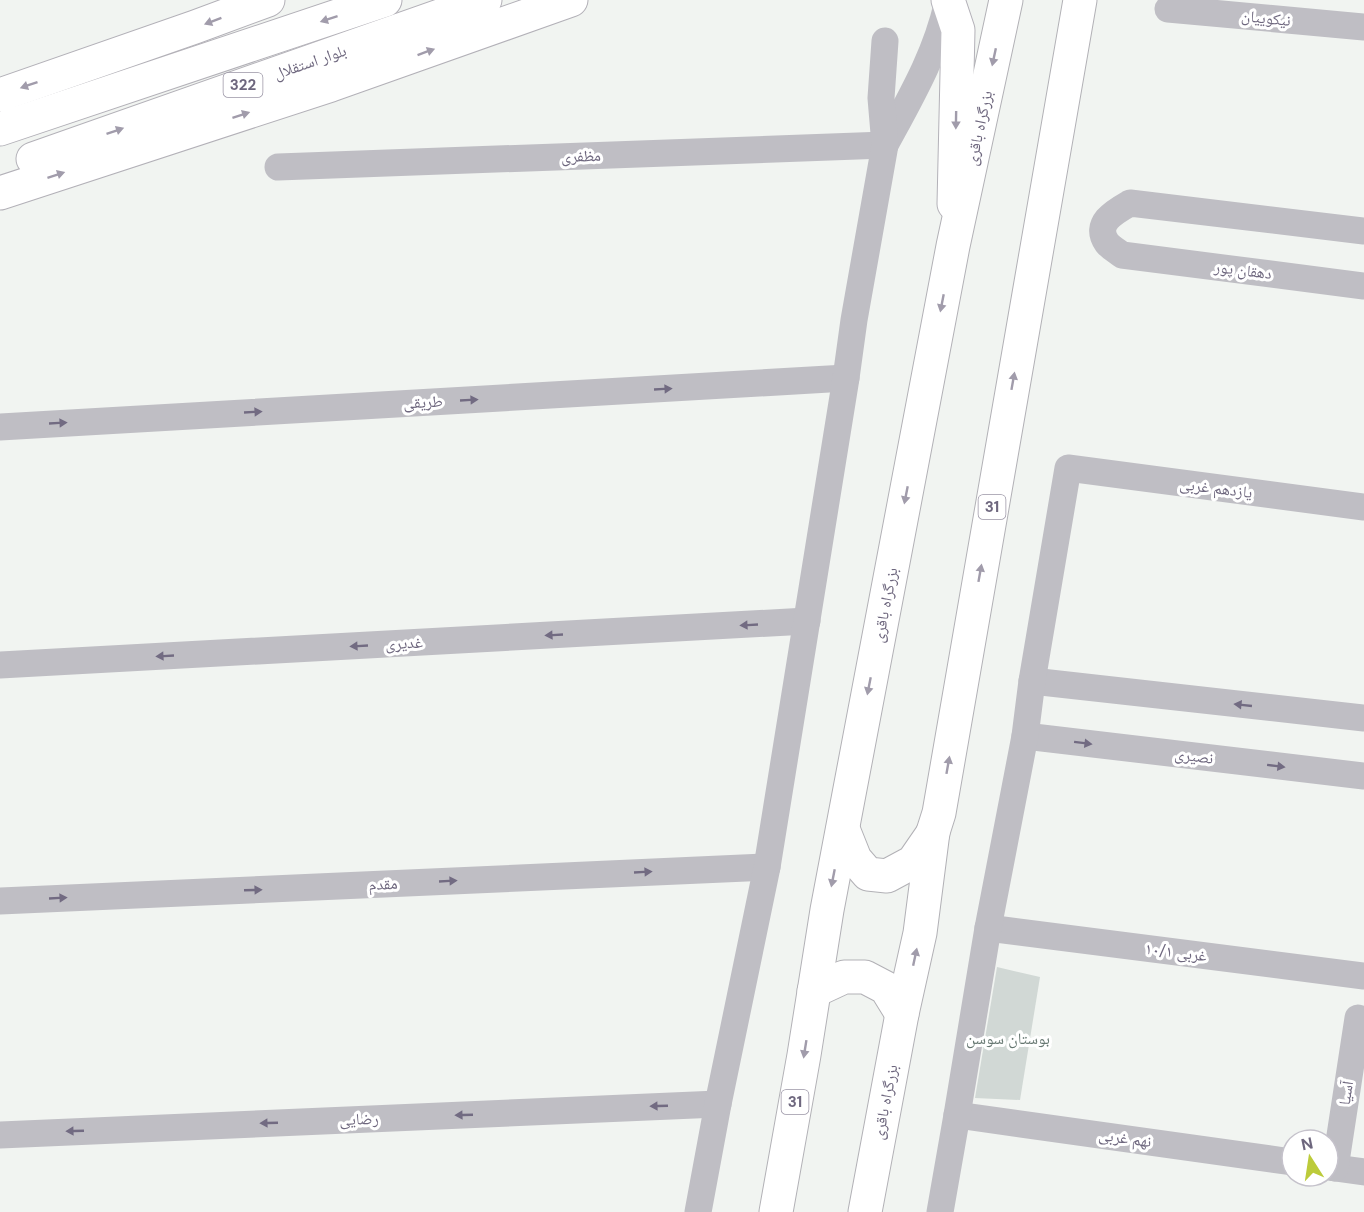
<svg xmlns="http://www.w3.org/2000/svg" width="1364" height="1212" font-family="'DM Sans','Noto Naskh Arabic',sans-serif">
<style>
.green{fill:#d1d8d5}
.lines{fill:none;stroke-linecap:round;stroke-linejoin:round}
.primary-casing{stroke:#b3b1b8;stroke-width:35}
.trunk-casing{stroke:#b2b1b6;stroke-width:35}
.minor{stroke:#bfbec4;stroke-width:27}
.primary{stroke:#fff;stroke-width:33}
.trunk{stroke:#fff;stroke-width:33}
.oneway{fill:#a19cab}
.oneway2{fill:#726b82}
.labels{text-anchor:middle;dominant-baseline:central;stroke-width:6;stroke-linejoin:round;paint-order:stroke}
.shield{fill:#fff;stroke:#9a95a5;stroke-width:1.5}
.shield-label{font-size:15px;font-weight:bold;fill:#6e677e}
.street-label{font-size:16px;fill:#6e677e;stroke:#fff}
.park-label{font-size:16px;fill:#657670;stroke:#fff}
</style>
<rect width="100%" height="100%" fill="#f1f4f1"/>
<!-- green -->
<polygon class="green" points="997,967 1040,977 1020,1100 975,1098"/>
<g class="lines">
<defs>
<g id="primary">
<polyline points="948,0 958,30 954,204"/>
<polyline points="0,95 195,27 268,0"/>
<polyline points="0,129 385,0"/>
<polyline points="33,159 485,0"/>
<polyline points="0,193 331,85 571,0"/>
</g>
<g id="trunk">
<polyline points="843,829 855,859 868,874 887,876 913,862 933,833"/>
<polyline points="814,991 844,977 865,977 886,988 902,1014"/>
<polyline points="776,1212 804,1055 827,910 953,246 1006,0"/>
<polyline points="865,1212 902,1014 920,933 933,832 939,813 1080,0"/>
</g>
</defs>
<!-- primary casing -->
<use href="#primary" class="primary-casing"/>
<!-- trunk casing -->
<use href="#trunk" class="trunk-casing"/>
<!-- minor -->
<g class="minor">
<polyline points="1168,9 1364,27"/>
<path d="M278,167L885,145C911,97 936,55 948,1"/>
<path d="M1364,231L1130,203C1116,211 1093,223 1107,243C1111,248 1117,251 1122,255L1364,286"/>
<polyline points="0,427 846,378"/>
<polyline points="0,665 807,621"/>
<polyline points="1032,681 1364,718"/>
<polyline points="1025,736 1364,776"/>
<polyline points="0,901 767,867"/>
<polyline points="988,928 1364,976"/>
<polyline points="957,1115 1292,1162"/>
<polyline points="0,1135 718,1104"/>
<polyline points="1328,1167 1364,1172"/>
<polyline points="1335,1168 1358,1018"/>
<polyline points="698,1212 718,1104 767,867 846,378 854,320 885,145 881,98 885,41"/>
<polyline points="940,1212 957,1115 988,928 1025,736 1032,681 1068,468 1364,507"/>
</g>
<!-- primary -->
<use href="#primary" class="primary"/>
<!-- trunk -->
<use href="#trunk" class="trunk"/>
</g>
<!-- one-way arrows -->
<defs><path id="oneway-solid" d="M-6-.8H1V-3.2L6.5 0L1 3.2V.8H-6Z" transform="scale(1.5)"/></defs>
<g class="oneway">
<use href="#oneway-solid" transform="translate(329 19) rotate(162)"/>
<use href="#oneway-solid" transform="translate(213 21) rotate(159)"/>
<use href="#oneway-solid" transform="translate(426 52) rotate(-20)"/>
<use href="#oneway-solid" transform="translate(994 57) rotate(102)"/>
<use href="#oneway-solid" transform="translate(29 85) rotate(161)"/>
<use href="#oneway-solid" transform="translate(241 115) rotate(-18)"/>
<use href="#oneway-solid" transform="translate(956 120) rotate(91)"/>
<use href="#oneway-solid" transform="translate(115 131) rotate(-19)"/>
<use href="#oneway-solid" transform="translate(56 175) rotate(-18)"/>
<use href="#oneway-solid" transform="translate(942 303) rotate(101)"/>
<use href="#oneway-solid" transform="translate(1013 381) rotate(-80)"/>
<use href="#oneway-solid" transform="translate(906 495) rotate(101)"/>
<use href="#oneway-solid" transform="translate(980 573) rotate(-80)"/>
<use href="#oneway-solid" transform="translate(869 686) rotate(101)"/>
<use href="#oneway-solid" transform="translate(948 765) rotate(-80)"/>
<use href="#oneway-solid" transform="translate(833 878) rotate(101)"/>
<use href="#oneway-solid" transform="translate(915 957) rotate(-78)"/>
<use href="#oneway-solid" transform="translate(805 1049) rotate(99)"/>
</g>
<g class="oneway2">
<use href="#oneway-solid" transform="translate(663 389) rotate(-3)"/>
<use href="#oneway-solid" transform="translate(469 400) rotate(-3)"/>
<use href="#oneway-solid" transform="translate(253 412) rotate(-3)"/>
<use href="#oneway-solid" transform="translate(58 423) rotate(-3)"/>
<use href="#oneway-solid" transform="translate(749 625) rotate(177)"/>
<use href="#oneway-solid" transform="translate(554 635) rotate(177)"/>
<use href="#oneway-solid" transform="translate(359 646) rotate(177)"/>
<use href="#oneway-solid" transform="translate(165 656) rotate(177)"/>
<use href="#oneway-solid" transform="translate(1243 705) rotate(-174)"/>
<use href="#oneway-solid" transform="translate(1083 743) rotate(7)"/>
<use href="#oneway-solid" transform="translate(1276 766) rotate(7)"/>
<use href="#oneway-solid" transform="translate(643 872) rotate(-3)"/>
<use href="#oneway-solid" transform="translate(448 881) rotate(-3)"/>
<use href="#oneway-solid" transform="translate(253 890) rotate(-2)"/>
<use href="#oneway-solid" transform="translate(58 898) rotate(-3)"/>
<use href="#oneway-solid" transform="translate(659 1106) rotate(178)"/>
<use href="#oneway-solid" transform="translate(464 1115) rotate(178)"/>
<use href="#oneway-solid" transform="translate(269 1123) rotate(178)"/>
<use href="#oneway-solid" transform="translate(75 1131) rotate(178)"/>
</g>
<g class="labels">
<!-- shield labels -->
<g class="shield">
<rect x="223.5" y="73" width="39" height="24" rx="4.5"/>
<rect x="978.5" y="495" width="27" height="24" rx="4.5"/>
<rect x="781.5" y="1090" width="27" height="24" rx="4.5"/>
</g>
<g class="shield-label">
<text x="243" y="85">322</text>
<text x="992" y="507">31</text>
<text x="795" y="1102">31</text>
</g>
<!-- street labels -->
<g class="street-label">
<text transform="translate(1266 18) rotate(6)">نیکوییان</text>
<text transform="translate(310 62) rotate(-19)">بلوار استقلال</text>
<text transform="translate(979 128) rotate(-78)">بزرگراه باقری</text>
<text transform="translate(581 156) rotate(-2)">مظفری</text>
<text transform="translate(1243 270) rotate(7)">دهقان پور</text>
<text transform="translate(423 402) rotate(-3)">طریقی</text>
<text transform="translate(1216 488) rotate(7)">یازدهم غربی</text>
<text transform="translate(885 605) rotate(-79)">بزرگراه باقری</text>
<text transform="translate(404 643) rotate(-3)">غدیری</text>
<text transform="translate(1194 756) rotate(7)">نصیری</text>
<text transform="translate(383 884) rotate(-3)">مقدم</text>
<text transform="translate(1176 952) rotate(7)">۱۰/۱ غربی</text>
<text transform="translate(1346 1093) rotate(-81)">آسیا</text>
<text transform="translate(885 1102) rotate(-79)">بزرگراه باقری</text>
<text transform="translate(359 1119) rotate(-2)">رضایی</text>
<text transform="translate(1125 1138) rotate(8)">نهم غربی</text>
</g>
<!-- park labels -->
<g class="park-label">
<text x="1008" y="1038">بوستان سوسن</text>
</g>
</g>
<!-- north arrow -->
<g transform="translate(1310 1158) rotate(348)"><circle r="28" fill="#ffffff" stroke="#c5c2cb" stroke-width="1.5"/>
<path d="M0-4.5L10 22L0 15L-10 22Z" fill="#bccb3a"/>
<text y="-9" font-size="16" font-weight="bold" text-anchor="middle" fill="#6e677e">N</text>
</g>
</svg>
